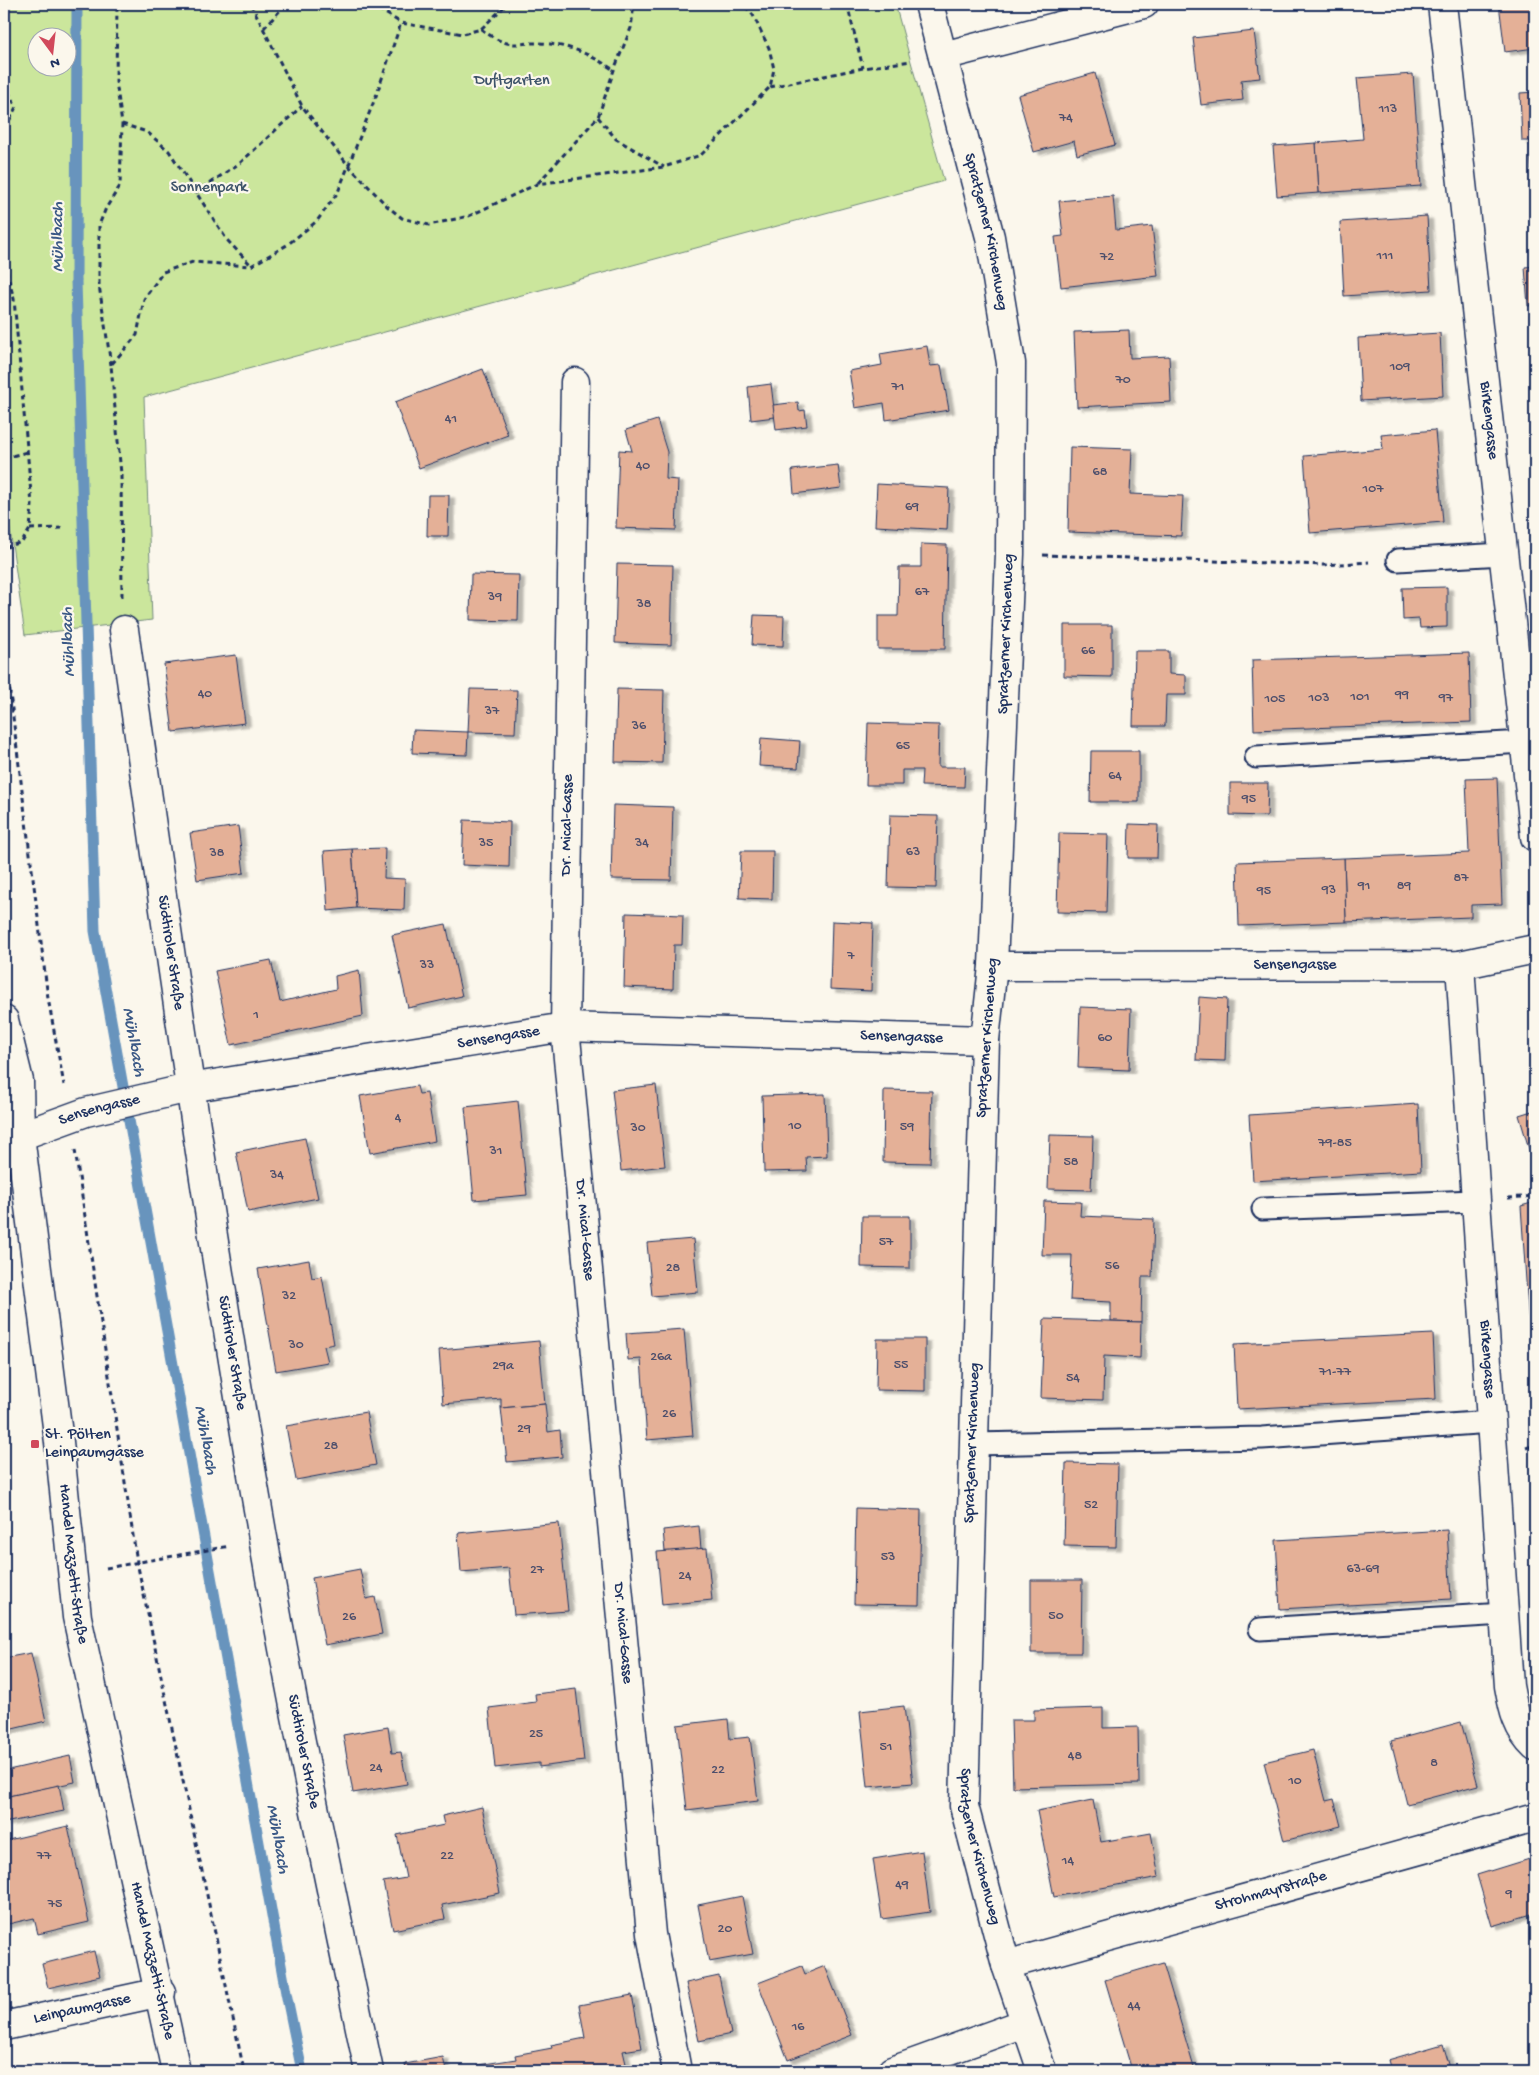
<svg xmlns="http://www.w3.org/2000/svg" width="1539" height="2075" font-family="'Gochi Hand',sans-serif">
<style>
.green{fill:#cbe69c;stroke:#738a7d;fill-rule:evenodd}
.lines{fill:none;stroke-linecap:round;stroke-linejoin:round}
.stream{stroke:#6894bd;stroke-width:11}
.building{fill:#e4b097;stroke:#1b2f5e;filter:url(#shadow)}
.lane-casing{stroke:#1b2f5e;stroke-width:25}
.street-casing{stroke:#1b2f5e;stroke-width:31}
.secondary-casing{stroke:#1b2f5e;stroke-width:31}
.path{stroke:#1b2f5e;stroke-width:3;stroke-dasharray:5 4;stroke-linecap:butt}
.lane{stroke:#fbf7ec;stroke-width:21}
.street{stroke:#fbf7ec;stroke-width:28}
.secondary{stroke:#fbf7ec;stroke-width:28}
.poi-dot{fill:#d1495b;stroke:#fbf7ec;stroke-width:2}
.labels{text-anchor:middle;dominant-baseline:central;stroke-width:4.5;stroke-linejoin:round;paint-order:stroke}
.number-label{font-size:14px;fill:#4d4f6c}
.park-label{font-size:16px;fill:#3e546a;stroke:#fbf7ec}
.street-label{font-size:16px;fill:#1b2f5e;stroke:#fbf7ec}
.poi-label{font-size:16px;fill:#1b2f5e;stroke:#fbf7ec;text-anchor:start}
.water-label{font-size:18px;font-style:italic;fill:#3b5986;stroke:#fbf7ec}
</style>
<defs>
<filter id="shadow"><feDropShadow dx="5.5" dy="3" stdDeviation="1" flood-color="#0004"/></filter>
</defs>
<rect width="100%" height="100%" fill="#fbf7ec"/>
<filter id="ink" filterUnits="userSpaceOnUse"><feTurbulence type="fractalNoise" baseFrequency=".02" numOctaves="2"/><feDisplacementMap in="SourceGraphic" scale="10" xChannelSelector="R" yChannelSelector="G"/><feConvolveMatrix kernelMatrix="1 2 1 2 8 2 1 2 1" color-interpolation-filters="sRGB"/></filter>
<g filter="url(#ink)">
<!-- green -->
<path class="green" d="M4,4H895L944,181L144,397L152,620L25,635L4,488ZM38,38H68V68H38Z"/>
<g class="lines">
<!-- stream -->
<polyline class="stream" points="77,4 76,281 95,931 286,1993 302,2071"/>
</g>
<!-- building -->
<g class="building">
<polygon points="1499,4 1535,4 1535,48 1505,52"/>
<polygon points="1254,31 1260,78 1241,80 1243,100 1201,105 1193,38"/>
<polygon points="1095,73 1115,145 1077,155 1074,141 1034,152 1018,95"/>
<polygon points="1413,74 1421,186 1319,193 1316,143 1363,139 1357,78"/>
<polygon points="1535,92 1535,227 1534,227 1530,141 1522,141 1520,93"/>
<polygon points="1316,143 1319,193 1277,196 1273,146"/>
<polygon points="1113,196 1116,230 1152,226 1158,276 1061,287 1055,237 1063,236 1059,201"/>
<polygon points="1427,216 1431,290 1344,296 1340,222"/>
<polygon points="1535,266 1535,305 1528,306 1525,267"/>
<polygon points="1129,330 1130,358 1169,356 1171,402 1077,407 1074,332"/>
<polygon points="1440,333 1443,396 1361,401 1358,338"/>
<polygon points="927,346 930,366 941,365 949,410 886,420 884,403 855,408 849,371 882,365 880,354"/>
<polygon points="483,369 508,435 419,468 395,402"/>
<polygon points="771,384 775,417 751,420 748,387"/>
<polygon points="798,402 799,411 805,410 807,426 776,430 773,405"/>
<polygon points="657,420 667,452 666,479 678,480 676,530 616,528 619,450 632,451 626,430"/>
<polygon points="1435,430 1443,522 1310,533 1304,456 1383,449 1381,435"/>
<polygon points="1070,447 1132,449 1130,494 1183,496 1181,536 1068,532"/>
<polygon points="838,465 841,488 794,494 792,470"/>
<polygon points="877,484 949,488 947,530 875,526"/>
<polygon points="428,495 449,495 448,536 427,536"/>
<polygon points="921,544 947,545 945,649 878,649 878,616 898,616 899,567 921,567"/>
<polygon points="617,564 673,565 671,645 615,643"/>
<polygon points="471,574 519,575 518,621 470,620"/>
<polygon points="1447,587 1447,627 1420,628 1419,619 1403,620 1402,588"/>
<polygon points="754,615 784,616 783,646 752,645"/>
<polygon points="1064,625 1112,625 1112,677 1064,676"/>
<polygon points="1135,651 1169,651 1169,674 1186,675 1186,695 1166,695 1165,726 1133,726"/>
<polygon points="1469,653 1471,722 1254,730 1252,660"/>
<polygon points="236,655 245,723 173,732 164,664"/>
<polygon points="470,689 517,690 515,733 468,732"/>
<polygon points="617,689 664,690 662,763 615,762"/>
<polygon points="868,723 939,725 938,767 965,767 964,787 921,786 922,770 902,770 902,785 866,785"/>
<polygon points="413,730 468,732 467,755 412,753"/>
<polygon points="761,738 800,741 798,768 759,766"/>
<polygon points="1091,751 1139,751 1139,802 1090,802"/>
<polygon points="1497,778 1502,904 1471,905 1471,917 1346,922 1344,858 1469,853 1466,779"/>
<polygon points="1230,783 1268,783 1267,816 1230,815"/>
<polygon points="613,805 673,807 671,880 611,879"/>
<polygon points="890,815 938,816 936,888 888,887"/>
<polygon points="464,820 510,822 509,867 462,865"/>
<polygon points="1129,824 1158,825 1157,858 1128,858"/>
<polygon points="238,826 244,873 197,880 190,833"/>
<polygon points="1059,833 1108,834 1106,913 1057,912"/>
<polygon points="385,848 384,878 405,879 404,910 356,908 352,849"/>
<polygon points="352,849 356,908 328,911 324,851"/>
<polygon points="741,851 773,851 772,899 739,898"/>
<polygon points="1344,858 1346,922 1239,926 1237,862"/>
<polygon points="626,913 683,915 682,945 674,945 673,989 624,987"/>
<polygon points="832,921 873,923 871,991 830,989"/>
<polygon points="446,924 462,996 408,1008 392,935"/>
<polygon points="271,960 280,1002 336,989 335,976 359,970 363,1016 231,1045 215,971"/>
<polygon points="1199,997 1227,999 1225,1061 1196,1060"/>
<polygon points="1080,1007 1131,1009 1129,1070 1078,1068"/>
<polygon points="656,1085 665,1166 621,1171 612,1090"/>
<polygon points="417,1086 419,1094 427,1093 435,1141 370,1153 360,1096"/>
<polygon points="884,1090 932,1091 930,1163 883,1162"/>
<polygon points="825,1094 827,1156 806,1157 807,1171 764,1172 762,1096"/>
<polygon points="518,1101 527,1195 474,1200 465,1107"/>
<polygon points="1418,1104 1421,1171 1253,1181 1249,1115"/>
<polygon points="1535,1110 1535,1169 1519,1115"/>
<polygon points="1050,1135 1093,1136 1091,1190 1048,1189"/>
<polygon points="305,1138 318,1198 248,1212 236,1152"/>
<polygon points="1044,1201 1081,1202 1080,1216 1154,1219 1152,1277 1142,1277 1141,1322 1111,1321 1111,1302 1070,1300 1072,1255 1042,1255"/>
<polygon points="1535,1202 1535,1415 1521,1206"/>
<polygon points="862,1216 910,1216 910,1268 861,1267"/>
<polygon points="693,1239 698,1292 652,1296 647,1243"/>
<polygon points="309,1260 312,1278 322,1276 334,1344 324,1346 328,1362 276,1371 258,1269"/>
<polygon points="1044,1319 1141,1322 1140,1358 1104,1356 1103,1400 1041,1398"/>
<polygon points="684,1329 693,1436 647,1440 641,1359 628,1360 626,1333"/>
<polygon points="1433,1334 1436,1399 1237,1409 1234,1344"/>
<polygon points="877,1339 925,1339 925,1391 876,1390"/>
<polygon points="539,1341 545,1404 501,1408 501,1399 443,1404 439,1350"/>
<polygon points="545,1404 548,1432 560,1430 562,1457 507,1462 501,1408"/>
<polygon points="366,1412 376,1465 296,1480 286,1426"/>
<polygon points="1066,1463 1118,1464 1116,1547 1064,1546"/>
<polygon points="856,1508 921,1510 919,1605 854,1604"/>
<polygon points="559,1523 568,1611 514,1615 509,1568 461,1572 458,1533"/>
<polygon points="699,1526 701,1549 665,1552 663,1530"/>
<polygon points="1447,1530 1451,1599 1280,1609 1276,1540"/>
<polygon points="707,1548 712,1600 662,1605 657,1552"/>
<polygon points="360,1569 366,1599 375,1597 382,1634 325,1645 312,1578"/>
<polygon points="1031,1580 1082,1580 1081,1653 1031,1653"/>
<polygon points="31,1653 46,1721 4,1731 4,1658"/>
<polygon points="576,1689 584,1761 539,1767 539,1763 495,1768 489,1708 536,1702 535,1694"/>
<polygon points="904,1706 913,1783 868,1787 860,1711"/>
<polygon points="1103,1708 1103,1728 1138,1727 1139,1784 1013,1787 1011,1720 1034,1720 1034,1710"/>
<polygon points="728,1719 730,1739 750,1737 758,1801 687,1810 677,1725"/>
<polygon points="1461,1722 1478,1785 1407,1804 1391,1741"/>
<polygon points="388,1727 392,1753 401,1752 407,1784 353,1793 343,1735"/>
<polygon points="1313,1750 1326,1801 1334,1799 1341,1826 1284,1841 1264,1762"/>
<polygon points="70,1756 75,1782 9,1796 4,1771"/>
<polygon points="59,1785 64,1811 4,1823 4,1797"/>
<polygon points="1093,1800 1101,1842 1151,1833 1159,1877 1054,1897 1037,1811"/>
<polygon points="482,1807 500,1893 442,1905 445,1919 393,1930 383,1882 406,1878 397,1835 444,1825 442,1816"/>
<polygon points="68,1826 89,1922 38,1934 34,1918 4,1925 4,1841"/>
<polygon points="922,1851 930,1912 882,1919 873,1859"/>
<polygon points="1535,1857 1535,1913 1492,1926 1477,1875"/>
<polygon points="742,1896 753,1954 709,1962 698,1905"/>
<polygon points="94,1951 100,1976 48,1988 42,1964"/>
<polygon points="1163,1963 1195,2071 1116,2071 1131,2067 1105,1980"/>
<polygon points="802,1966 805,1974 825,1966 852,2035 788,2060 758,1983"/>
<polygon points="719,1976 731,2034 699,2041 686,1983"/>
<polygon points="632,1995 642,2048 623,2051 627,2068 636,2066 637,2071 479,2071 478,2065 516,2059 515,2055 552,2048 551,2045 585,2038 579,2005"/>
<polygon points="1443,2044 1451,2071 1391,2071 1388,2060"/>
<polygon points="443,2057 446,2071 406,2071 405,2064"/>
</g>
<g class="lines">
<defs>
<g id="lane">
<polyline points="1398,560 1503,554"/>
<polyline points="1256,757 1525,742"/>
<polyline points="1263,1209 1475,1201"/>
<polyline points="973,1444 1262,1438 1491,1422"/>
<polyline points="1260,1629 1504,1614"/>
</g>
<g id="street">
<path id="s1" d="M929,4L990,237L1011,363L1010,554L993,966L985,1040L964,1806L1006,1965L1042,2071"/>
<path id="s2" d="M1442,4L1535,837"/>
<polyline points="943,56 1144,4"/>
<path id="s3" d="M575,382L565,1027L651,1934L677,2071"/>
<path id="s4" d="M124,630C167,933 210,1236 263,1538C294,1717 332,1894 369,2071"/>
<path id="s5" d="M1460,965L1509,1686C1513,1709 1517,1729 1535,1746"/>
<path id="s6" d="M993,966L1460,965L1535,949"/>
<path id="s7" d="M4,1145L20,1136L86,1112L189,1088L565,1027L985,1040"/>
<path id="s8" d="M1006,1965L1535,1818"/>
<path id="s9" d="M4,2026L161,1992"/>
<polyline points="892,2071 1025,2023"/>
</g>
<g id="secondary">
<path id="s10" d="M4,1020L19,1081L20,1136L59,1442L77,1617L176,2071"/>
</g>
</defs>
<!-- lane casing -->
<use href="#lane" class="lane-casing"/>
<!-- street casing -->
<use href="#street" class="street-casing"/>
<!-- secondary casing -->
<use href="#secondary" class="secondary-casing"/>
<!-- path -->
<g class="path">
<polyline points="251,4 302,106 348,165 387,206 402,218 429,225 469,216 537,184 664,167 701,155 770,87 774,69 769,48 753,15 743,4"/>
<polyline points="371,4 401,23"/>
<polyline points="847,4 863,68"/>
<polyline points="264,28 286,4"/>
<path d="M481,29C514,54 518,39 550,44C577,48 591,55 614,70"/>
<polyline points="4,83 16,107 4,132"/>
<polyline points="770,87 863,68 911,61"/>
<polyline points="598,117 616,139 664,167"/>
<polyline points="122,124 147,132 169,151 227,240 251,265"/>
<polyline points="538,183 598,117 614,70 631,28 634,4"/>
<polyline points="195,193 240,163 302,106"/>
<polyline points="4,262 14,299 32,505 30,529 22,542 4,548"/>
<polyline points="111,365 99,285 99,225 106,208 120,186 122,124 116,81 117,4"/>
<polyline points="4,458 27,452"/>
<polyline points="30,529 65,528"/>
<polyline points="1043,555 1325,565 1369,562"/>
<polyline points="122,597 121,474 111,365 137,335 144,299 163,272 193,262 251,266 287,245 317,221 338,192 376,96 401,23 463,34 481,29 507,4"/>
<polyline points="4,645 48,998 64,1085"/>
<polyline points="75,1150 137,1562 244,2071"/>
<polyline points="1508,1198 1535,1196"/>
<polyline points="1526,1448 1535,1445"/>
<polyline points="106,1568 230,1546"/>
</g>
<!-- lane -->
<use href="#lane" class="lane"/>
<!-- street -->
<use href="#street" class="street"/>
<!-- secondary -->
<use href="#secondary" class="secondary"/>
</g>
</g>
<!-- markers -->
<rect class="poi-dot" x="30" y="1439" width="10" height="10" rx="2.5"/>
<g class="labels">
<!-- number labels -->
<g class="number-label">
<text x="1388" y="109">113</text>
<text x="1066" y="118">74</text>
<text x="1385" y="256">111</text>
<text x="1107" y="257">72</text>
<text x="1400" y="367">109</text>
<text x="1123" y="380">70</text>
<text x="898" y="387">71</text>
<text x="451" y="419">41</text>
<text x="643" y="466">40</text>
<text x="1100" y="472">68</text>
<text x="1373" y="489">107</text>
<text x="912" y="507">69</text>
<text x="922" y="592">67</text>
<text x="495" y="597">39</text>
<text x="644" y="604">38</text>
<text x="1088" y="651">66</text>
<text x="205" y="694">40</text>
<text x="1402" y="695">99</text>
<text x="1360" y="697">101</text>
<text x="1319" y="698">103</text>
<text x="1446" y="698">97</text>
<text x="1275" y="699">105</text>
<text x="492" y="711">37</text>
<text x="639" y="726">36</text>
<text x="903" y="746">65</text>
<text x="1115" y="776">64</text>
<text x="1249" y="799">95</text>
<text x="486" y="843">35</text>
<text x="642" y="843">34</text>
<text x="913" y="852">63</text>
<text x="217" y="853">38</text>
<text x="1461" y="878">87</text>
<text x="1364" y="886">91</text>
<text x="1404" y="886">89</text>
<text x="1329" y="890">93</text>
<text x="1264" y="891">95</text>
<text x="851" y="956">7</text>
<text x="427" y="965">33</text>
<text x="256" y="1015">1</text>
<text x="1105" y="1038">60</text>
<text x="398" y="1118">4</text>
<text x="795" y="1126">10</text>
<text x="907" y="1127">59</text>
<text x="638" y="1128">30</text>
<text x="1335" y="1143">79-85</text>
<text x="496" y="1151">31</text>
<text x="1071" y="1162">58</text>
<text x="277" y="1175">34</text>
<text x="886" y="1242">57</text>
<text x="1112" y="1266">56</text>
<text x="673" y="1268">28</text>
<text x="289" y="1296">32</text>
<text x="296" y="1345">30</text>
<text x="661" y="1357">26a</text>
<text x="901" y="1365">55</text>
<text x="503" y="1366">29a</text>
<text x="1335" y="1372">71-77</text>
<text x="1073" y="1378">54</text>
<text x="669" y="1414">26</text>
<text x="524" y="1429">29</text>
<text x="331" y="1446">28</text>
<text x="1091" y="1505">52</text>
<text x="888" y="1557">53</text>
<text x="1363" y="1569">63-69</text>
<text x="537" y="1570">27</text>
<text x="685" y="1576">24</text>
<text x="1056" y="1616">50</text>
<text x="349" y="1617">26</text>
<text x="536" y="1734">25</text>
<text x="886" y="1747">51</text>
<text x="1075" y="1756">48</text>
<text x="1434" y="1763">8</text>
<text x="376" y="1768">24</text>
<text x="718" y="1770">22</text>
<text x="1295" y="1781">10</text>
<text x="44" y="1856">77</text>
<text x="447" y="1856">22</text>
<text x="1068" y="1861">14</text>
<text x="902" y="1885">49</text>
<text x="1509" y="1894">9</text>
<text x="55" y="1904">75</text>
<text x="725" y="1929">20</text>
<text x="1134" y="2006">44</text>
<text x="798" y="2027">16</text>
</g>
<!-- park labels -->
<g class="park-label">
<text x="512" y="81">Duftgarten</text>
<text x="209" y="188">Sonnenpark</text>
</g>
<!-- street labels -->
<g class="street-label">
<text stroke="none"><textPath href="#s1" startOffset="235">Spratzerner Kirchenweg</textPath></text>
<text stroke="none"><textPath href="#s2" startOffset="419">Birkengasse</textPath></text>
<text transform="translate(1007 634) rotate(-88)">Spratzerner Kirchenweg</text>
<text transform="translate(568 825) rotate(-89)">Dr. Mical-Gasse</text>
<text stroke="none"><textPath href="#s4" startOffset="326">Südtiroler Straße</textPath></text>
<text stroke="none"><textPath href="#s6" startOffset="302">Sensengasse</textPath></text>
<text stroke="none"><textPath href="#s7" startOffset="508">Sensengasse</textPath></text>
<text stroke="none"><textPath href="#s7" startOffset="912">Sensengasse</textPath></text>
<text transform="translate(988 1038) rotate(-86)">Spratzerner Kirchenweg</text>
<text stroke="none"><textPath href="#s7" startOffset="102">Sensengasse</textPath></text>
<text stroke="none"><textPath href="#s3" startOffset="849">Dr. Mical-Gasse</textPath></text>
<text stroke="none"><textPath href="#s4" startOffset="731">Südtiroler Straße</textPath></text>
<text stroke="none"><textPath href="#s5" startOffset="395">Birkengasse</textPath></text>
<text transform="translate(973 1443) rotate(-88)">Spratzerner Kirchenweg</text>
<text stroke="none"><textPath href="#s10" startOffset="549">Handel Mazzetti-Straße</textPath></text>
<text stroke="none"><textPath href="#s3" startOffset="1254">Dr. Mical-Gasse</textPath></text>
<text stroke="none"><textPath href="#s4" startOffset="1136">Südtiroler Straße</textPath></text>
<text stroke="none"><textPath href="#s1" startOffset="1855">Spratzerner Kirchenweg</textPath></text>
<text stroke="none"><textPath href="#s8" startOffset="275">Strohmayrstraße</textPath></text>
<text stroke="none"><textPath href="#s10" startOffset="954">Handel Mazzetti-Straße</textPath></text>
<text stroke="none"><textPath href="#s9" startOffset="80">Leinpaumgasse</textPath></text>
</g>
<!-- poi labels -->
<g class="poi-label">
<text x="45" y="1435">St. Pölten<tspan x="45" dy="18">Leinpaumgasse</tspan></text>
</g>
<!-- water labels -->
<g class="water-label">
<text transform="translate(58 237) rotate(-90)">Mühlbach</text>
<text transform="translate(69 642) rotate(-92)">Mühlbach</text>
<text transform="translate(133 1042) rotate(80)">Mühlbach</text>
<text transform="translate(205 1440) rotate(80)">Mühlbach</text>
<text transform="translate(277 1839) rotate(80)">Mühlbach</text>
</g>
</g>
<!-- margin -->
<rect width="1539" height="2075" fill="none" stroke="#fbf7ec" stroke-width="20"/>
<rect x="10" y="10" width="1519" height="2055" fill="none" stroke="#1b2f5e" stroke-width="2" filter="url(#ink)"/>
<!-- north arrow -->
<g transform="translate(52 52) rotate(165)"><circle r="24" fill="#fbf7ec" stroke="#a1a7b3"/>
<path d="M0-4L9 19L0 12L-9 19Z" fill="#d1495b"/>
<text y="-8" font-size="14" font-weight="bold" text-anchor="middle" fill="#1b2f5e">N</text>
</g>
</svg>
